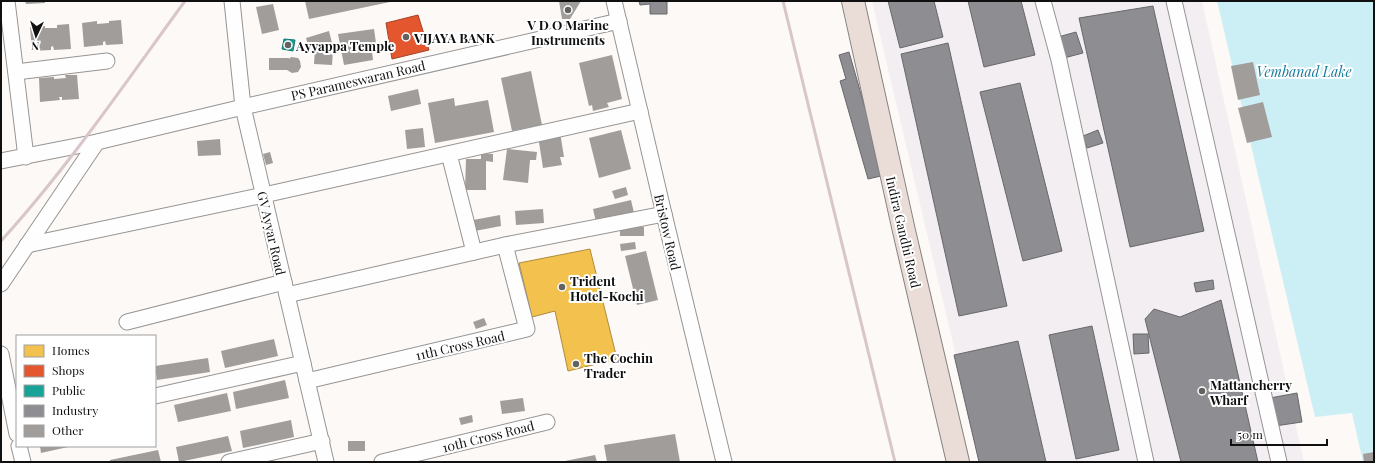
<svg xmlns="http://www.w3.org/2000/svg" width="1375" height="463" font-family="'Playfair Display',serif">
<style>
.industrial{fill:#f3eef2}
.water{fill:#cceff6}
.homes{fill:#f2c14e;stroke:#ae8c3b}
.shops{fill:#e4572e;stroke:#a44225}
.public{fill:#17a398;stroke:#15776f}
.industry{fill:#8d8d92;stroke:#68686b}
.building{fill:#a09d9b}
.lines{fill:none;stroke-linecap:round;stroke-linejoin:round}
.minor-casing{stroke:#969594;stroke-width:17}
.highway-casing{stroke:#848281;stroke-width:24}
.minor{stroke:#fffefe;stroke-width:15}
.highway{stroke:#eadcd7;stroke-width:22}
.rail{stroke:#d8c6ca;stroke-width:3}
.poi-dot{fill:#636260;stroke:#fff;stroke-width:1.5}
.labels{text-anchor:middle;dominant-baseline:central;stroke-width:4;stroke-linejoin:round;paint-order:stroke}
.poi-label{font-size:13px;font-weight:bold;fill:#101010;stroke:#fff;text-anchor:start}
.street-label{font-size:13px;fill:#101010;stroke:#fff}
.water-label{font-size:14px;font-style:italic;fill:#187b9c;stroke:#fff}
</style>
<rect width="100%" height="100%" fill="#fcf9f6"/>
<!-- industrial -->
<polygon class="industrial" points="872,1 1202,1 1304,462 981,462"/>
<!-- water -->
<polygon class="water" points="1217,1 1374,1 1374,462 1363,462 1352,413 1315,417"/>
<!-- homes -->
<polygon class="homes" points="590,249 617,359 568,371 555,311 532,317 519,263"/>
<!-- shops -->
<polygon class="shops" points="418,15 429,50 392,59 386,23"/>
<!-- public -->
<polygon class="public" points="284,39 295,40 293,51 282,49"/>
<!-- industry -->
<g class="industry">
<polygon points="639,1 667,1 667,14 650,14 650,4 640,5"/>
<polygon points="888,1 934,1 943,37 900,48"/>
<polygon points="968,1 1021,1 1035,55 984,67"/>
<polygon points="1153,6 1204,231 1130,247 1079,18"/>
<polygon points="1076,32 1083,53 1064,58 1058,37"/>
<polygon points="948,43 1007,306 959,316 901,54"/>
<polygon points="849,52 865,108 872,105 887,164 878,167 881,176 868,179 840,81 846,79 839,55"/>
<polygon points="1020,83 1062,251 1023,261 980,92"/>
<polygon points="1098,130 1103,143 1087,148 1083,136"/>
<polygon points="1213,280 1214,289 1196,292 1194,283"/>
<polygon points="1221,300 1258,462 1181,462 1145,319 1154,309 1180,317"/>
<polygon points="1092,326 1119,450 1076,459 1049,335"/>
<polygon points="1133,334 1148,334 1149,353 1134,354"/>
<polygon points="1018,341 1046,462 979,462 954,355"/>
<polygon points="1297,393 1302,422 1275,426 1270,398"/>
</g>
<!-- building -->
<g class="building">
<polygon points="25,1 45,1 45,3 26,4"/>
<polygon points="305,1 390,1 390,2 309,19"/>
<polygon points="559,1 581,1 570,19 562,19"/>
<polygon points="273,4 279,30 262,34 256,7"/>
<polygon points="121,20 123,44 106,45 105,41 103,42 103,45 84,47 82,23 97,21 97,24 109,23 109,21"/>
<polygon points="69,24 71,49 54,50 53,46 51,47 51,50 32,51 30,27 45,26 45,28 57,28 57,25"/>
<polygon points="374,29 377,50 372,51 373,60 344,65 338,34"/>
<polygon points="329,31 332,43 309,49 306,38"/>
<polygon points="315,48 333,49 332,65 314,64"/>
<polygon points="612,55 622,99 607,103 609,107 593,111 592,105 589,106 579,63"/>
<polygon points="291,57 298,58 300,61 301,67 298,72 292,73 287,70 269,70 269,58 289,58 289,59"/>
<polygon points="1253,62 1260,95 1238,100 1231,66"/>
<polygon points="531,71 542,125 512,131 501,78"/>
<polygon points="65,75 77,75 79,99 62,100 62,97 59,97 60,100 40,102 39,78 54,77 54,79 66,78"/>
<polygon points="418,89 421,104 391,111 388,96"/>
<polygon points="454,98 455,106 488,100 494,132 435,143 428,103"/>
<polygon points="1263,102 1272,137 1247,143 1238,108"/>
<polygon points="423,128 425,147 407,149 405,130"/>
<polygon points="621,130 631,169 599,178 589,138"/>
<polygon points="560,132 564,157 560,157 562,165 543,168 538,136"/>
<polygon points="220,139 221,155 198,156 197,141"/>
<polygon points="507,149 537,152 536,160 530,160 528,183 503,180"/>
<polygon points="270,152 273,163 266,165 263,154"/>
<polygon points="481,153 493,154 493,162 486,161 486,190 465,190 466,159 481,159"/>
<polygon points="626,187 628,195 615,199 612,191"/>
<polygon points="631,200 634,213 596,222 593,209"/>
<polygon points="543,209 544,223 516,225 515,211"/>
<polygon points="500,215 501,226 475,231 473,220"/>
<rect x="620" y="227" width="24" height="9"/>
<polygon points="635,242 636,249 621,251 620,244"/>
<polygon points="646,251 658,300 637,305 625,256"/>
<polygon points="484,318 487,325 476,329 473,322"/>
<polygon points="274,339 278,356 225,368 221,351"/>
<polygon points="208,358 210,372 157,380 155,366"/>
<polygon points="285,380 289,398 236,409 233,392"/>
<polygon points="227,393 231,411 178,422 174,405"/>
<polygon points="523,398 525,411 502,414 500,401"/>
<polygon points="472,415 473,422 461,425 459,418"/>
<polygon points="291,420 294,437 243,448 240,431"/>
<polygon points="675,434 680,462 607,462 604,445"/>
<polygon points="228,436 232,451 179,462 176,447"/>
<rect x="348" y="441" width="17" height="10"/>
<polygon points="40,446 68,446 68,447 41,453"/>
<polygon points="158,450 161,462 110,462 110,460"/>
<polygon points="1374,452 1374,462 1364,462 1363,454"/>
<polygon points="595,455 597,462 565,462 565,461"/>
</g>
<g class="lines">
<defs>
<g id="minor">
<polyline points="7,1 26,157"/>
<polyline points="232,1 243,107 326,462"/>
<polyline points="614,1 664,214 724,462"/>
<polyline points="1043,1 1059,60 1146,462"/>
<polyline points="1174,1 1279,462"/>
<polyline points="16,72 107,61"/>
<polyline points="449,154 474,252"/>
<polyline points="1,161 97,142 243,107 619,21"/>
<polyline points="27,245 264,195 640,111"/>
<polyline points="1,284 97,142"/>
<polyline points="287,295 505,245 664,214"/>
<polyline points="127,322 284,282"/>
<polyline points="1,354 17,434"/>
<polyline points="307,381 527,329 505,245"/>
<polyline points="155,396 303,363"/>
<polyline points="19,446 23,462"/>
<polyline points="229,462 322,441"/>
<polyline points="382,462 547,422"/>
</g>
<polyline id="highway" points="853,1 904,231 958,462"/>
</defs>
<!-- minor casing -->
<use href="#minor" class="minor-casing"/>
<!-- highway casing -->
<use href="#highway" class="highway-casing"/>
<!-- minor -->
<use href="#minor" class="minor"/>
<!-- highway -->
<use href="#highway" class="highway"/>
<!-- rail -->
<g class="rail">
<polyline points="783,1 895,462"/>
<path d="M1,241C69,166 126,82 185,1"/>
</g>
</g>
<!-- markers -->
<g class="poi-dot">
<circle cx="568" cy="10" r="4"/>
<circle cx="406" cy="37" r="4"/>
<circle cx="288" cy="45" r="4"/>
<circle cx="562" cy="287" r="4"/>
<circle cx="576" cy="364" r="4"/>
<circle cx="1202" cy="391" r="4"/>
</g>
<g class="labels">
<!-- poi labels -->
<g class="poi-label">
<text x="568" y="24" text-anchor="middle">V D O Marine<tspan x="568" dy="15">Instruments</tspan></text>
<text x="414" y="37">VIJAYA BANK</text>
<text x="296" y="45">Ayyappa Temple</text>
<text x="570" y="280">Trident<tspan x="570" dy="15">Hotel-Kochi</tspan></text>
<text x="584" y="357">The Cochin<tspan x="584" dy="15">Trader</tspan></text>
<text x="1210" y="384">Mattancherry<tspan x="1210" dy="15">Wharf</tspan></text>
</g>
<!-- street labels -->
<g class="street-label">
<text transform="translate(358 80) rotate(-13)">PS Parameswaran Road</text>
<text transform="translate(668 232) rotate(77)">Bristow Road</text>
<text transform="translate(904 232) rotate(77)">Indira Gandhi Road</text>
<text transform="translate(272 233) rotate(77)">GV Ayyar Road</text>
<text transform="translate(460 345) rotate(-13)">11th Cross Road</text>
<text transform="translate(488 436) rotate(-14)">10th Cross Road</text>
</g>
<!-- water labels -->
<g class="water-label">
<text x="1304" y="71">Vembanad Lake</text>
</g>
</g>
<!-- border -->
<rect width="1375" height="463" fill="none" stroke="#101010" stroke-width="4"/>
<!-- legend -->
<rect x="16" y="335" width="140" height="112" fill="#ffffff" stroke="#9f9f9f"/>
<rect x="24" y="345" width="20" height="12" fill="#f2c14e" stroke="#9f9f9f"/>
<text x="52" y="355" font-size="12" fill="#101010">Homes</text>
<rect x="24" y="365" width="20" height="12" fill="#e4572e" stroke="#9f9f9f"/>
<text x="52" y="375" font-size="12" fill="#101010">Shops</text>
<rect x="24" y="385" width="20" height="12" fill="#17a398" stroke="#9f9f9f"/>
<text x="52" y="395" font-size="12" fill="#101010">Public</text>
<rect x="24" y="405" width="20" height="12" fill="#8d8d92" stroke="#9f9f9f"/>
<text x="52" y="415" font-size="12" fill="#101010">Industry</text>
<rect x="24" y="425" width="20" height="12" fill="#a09d9b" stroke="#9f9f9f"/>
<text x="52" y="435" font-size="12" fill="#101010">Other</text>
<!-- north arrow -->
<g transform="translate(36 36) rotate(184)" stroke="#ffffff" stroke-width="3" paint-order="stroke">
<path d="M0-3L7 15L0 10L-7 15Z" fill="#101010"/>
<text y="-6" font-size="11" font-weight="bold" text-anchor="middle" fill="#101010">N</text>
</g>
<!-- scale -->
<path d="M1231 439v6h96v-6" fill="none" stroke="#101010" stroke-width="2"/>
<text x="1237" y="439" font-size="12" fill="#101010" stroke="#ffffff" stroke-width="3" paint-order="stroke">50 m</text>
</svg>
